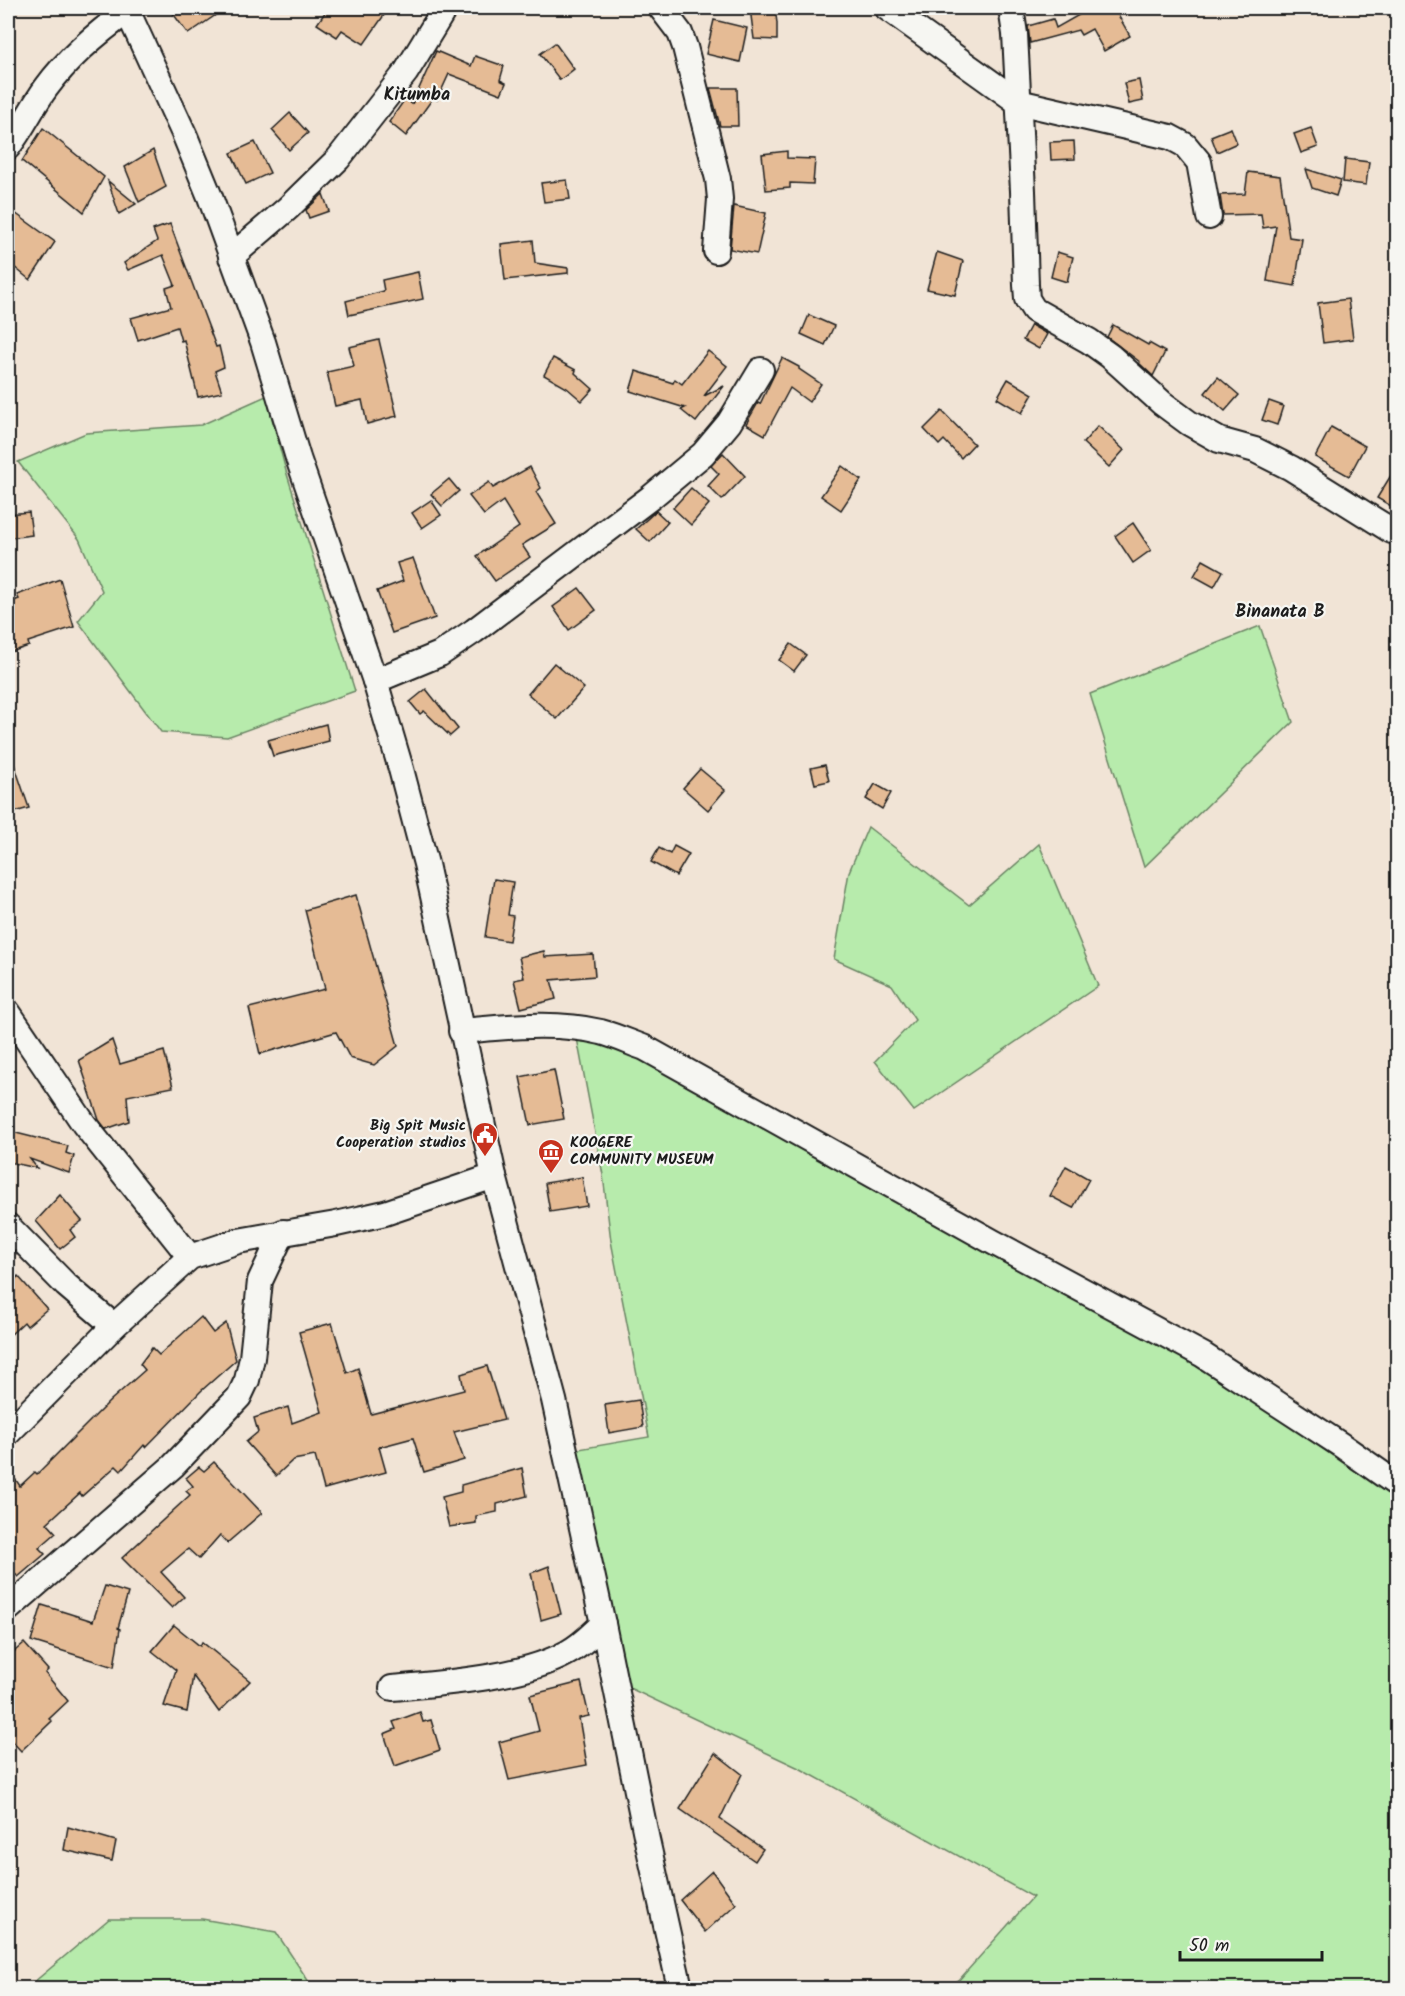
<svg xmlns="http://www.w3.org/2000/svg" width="1405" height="1996" font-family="Kalam,sans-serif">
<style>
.green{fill:#b7ebac;stroke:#6a8464;stroke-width:1.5}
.building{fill:#e5bb95;stroke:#1c1c1c;stroke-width:1.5}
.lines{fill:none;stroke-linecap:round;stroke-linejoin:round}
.minor-casing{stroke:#1c1c1c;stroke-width:28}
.minor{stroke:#f6f6f2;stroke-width:24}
.labels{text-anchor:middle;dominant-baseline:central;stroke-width:4.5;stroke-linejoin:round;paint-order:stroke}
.poi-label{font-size:15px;font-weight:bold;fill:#1c1c1c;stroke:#f6f6f2;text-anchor:end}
.quarter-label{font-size:18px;font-weight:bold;fill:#1c1c1c;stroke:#f6f6f2}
</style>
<rect width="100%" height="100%" fill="#f1e4d6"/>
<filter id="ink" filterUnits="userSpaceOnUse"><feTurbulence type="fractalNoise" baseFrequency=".0167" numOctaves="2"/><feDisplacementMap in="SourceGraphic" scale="12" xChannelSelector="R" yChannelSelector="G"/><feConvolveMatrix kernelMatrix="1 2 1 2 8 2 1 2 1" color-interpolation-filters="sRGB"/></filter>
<g filter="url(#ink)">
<!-- green -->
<g class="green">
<polygon points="266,396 286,471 355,691 227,737 161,732 78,621 102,591 79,539 18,462 86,433 201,425"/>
<polygon points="1260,626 1293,722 1144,867 1090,694"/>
<polygon points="868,827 969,905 1039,844 1098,986 914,1111 875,1061 915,1020 892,985 834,959 849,872"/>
<polygon points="605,1037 1036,1274 1238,1389 1333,1456 1341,1445 1397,1499 1397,1988 946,1988 959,1980 1033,1897 801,1769 625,1686 573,1450 649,1437 611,1241 603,1175 577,1038"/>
<polygon points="109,1919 202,1919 276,1932 313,1988 27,1988"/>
</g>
<!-- building -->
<g class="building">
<polygon points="169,8 226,8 188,34"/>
<polygon points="328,8 389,8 364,44 342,30 337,37 317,24"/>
<polygon points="750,8 775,8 777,23 777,40 754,39"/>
<polygon points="1091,8 1114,8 1130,36 1104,51 1092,29 1081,35 1078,30 1030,43 1028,26 1053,19 1056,28"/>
<polygon points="714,20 747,28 740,62 706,54"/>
<polygon points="555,43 574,69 560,80 540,54"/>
<polygon points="436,51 471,66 475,56 504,66 500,80 506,83 501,94 449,74 437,100 433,98 406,136 389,122 405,99 412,104"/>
<polygon points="1139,80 1143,101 1129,104 1124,83"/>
<polygon points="710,88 737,88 738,126 720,126"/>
<polygon points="290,113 308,133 289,150 272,130"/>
<polygon points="43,128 104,177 84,212 22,161"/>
<polygon points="1231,128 1237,143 1217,152 1211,136"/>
<polygon points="1311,128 1318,147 1301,153 1294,134"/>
<polygon points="1074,141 1075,159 1051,160 1050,142"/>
<polygon points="255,142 270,173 246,184 231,153"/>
<polygon points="153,150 166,187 139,202 125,167"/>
<polygon points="787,151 787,158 815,159 813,184 790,183 790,188 766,190 762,154"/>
<polygon points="1345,159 1369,162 1366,185 1343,182"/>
<polygon points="1306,169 1341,180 1336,196 1312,188"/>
<polygon points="1248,172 1280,176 1289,237 1302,239 1295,286 1267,281 1276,226 1263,228 1261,214 1223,215 1220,195 1245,194"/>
<polygon points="567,180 570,199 544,202 541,183"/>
<polygon points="108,181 136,204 119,214"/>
<polygon points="323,194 329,211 309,218 306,210"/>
<polygon points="734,206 766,213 757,254 730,249"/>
<polygon points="8,208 55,242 30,280 8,262"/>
<polygon points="170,224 216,347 219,346 224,367 215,371 222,392 198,397 184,340 181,341 177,327 138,340 131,318 171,307 166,288 175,285 163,255 128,270 124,263 157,241 153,230"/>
<polygon points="533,240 535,263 568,268 568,273 505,280 501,244"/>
<polygon points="937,252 963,261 955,295 927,289"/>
<polygon points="1057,252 1073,257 1067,282 1051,277"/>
<polygon points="418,272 423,299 349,315 346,301 384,291 382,280"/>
<polygon points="1348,299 1353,339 1323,343 1318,303"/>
<polygon points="809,315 834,326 825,345 801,334"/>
<polygon points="1031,325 1047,334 1039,349 1023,340"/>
<polygon points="1113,325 1148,345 1149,343 1165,352 1153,376 1139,363 1140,362 1107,337"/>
<polygon points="379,340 397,416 367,424 362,400 335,406 327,372 354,366 349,347"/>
<polygon points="708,351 727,366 704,396 724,386 696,422 681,410 685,408 630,391 636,371 673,383 675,379 682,384"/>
<polygon points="553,358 576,370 575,373 593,389 582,401 567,388 544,375"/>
<polygon points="782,358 799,367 799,369 821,384 809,402 790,388 765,435 746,424 758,403 760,404"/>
<polygon points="1218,377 1239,395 1225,411 1205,393"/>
<polygon points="1008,379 1033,394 1022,413 997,398"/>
<polygon points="1269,401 1283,406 1277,425 1262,420"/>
<polygon points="942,411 974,444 961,458 944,440 939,445 924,429"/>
<polygon points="1098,426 1124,450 1109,467 1083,443"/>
<polygon points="1331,427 1365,446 1349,476 1315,457"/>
<polygon points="723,453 745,476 722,500 708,486 719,474 711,466"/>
<polygon points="1398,464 1398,510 1377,498"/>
<polygon points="842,466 861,480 841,510 821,496"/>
<polygon points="530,467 541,488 536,492 556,524 522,545 530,557 495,581 477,556 519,527 503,501 484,515 469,496 489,482 493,488"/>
<polygon points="449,479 459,491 442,506 431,494"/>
<polygon points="691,488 709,504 691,525 673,508"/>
<polygon points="431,500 441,515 422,528 412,513"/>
<polygon points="656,511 668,522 650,542 636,529"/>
<polygon points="29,512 32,535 8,538 8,514"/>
<polygon points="1133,523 1151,550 1133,563 1115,536"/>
<polygon points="413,558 435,618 392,633 377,591 403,581 397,563"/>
<polygon points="1203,560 1223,571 1214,587 1194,576"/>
<polygon points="60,579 74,627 28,642 29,646 8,653 8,603 19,599 17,595"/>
<polygon points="579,588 596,610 569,630 553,607"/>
<polygon points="791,644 806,655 794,671 779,660"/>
<polygon points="554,663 584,688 557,719 528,694"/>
<polygon points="426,689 458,729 450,736 424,711 420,714 410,702"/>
<polygon points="326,724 329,741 273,756 268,740"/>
<polygon points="8,752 10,752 29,808 8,814"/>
<polygon points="825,765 829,781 815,784 811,768"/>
<polygon points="700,769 725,790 708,810 683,788"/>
<polygon points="875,784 891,793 882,809 866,799"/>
<polygon points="674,846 689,854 676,876 651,862 659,848 670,854"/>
<polygon points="494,879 513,882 508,915 513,916 509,941 485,937"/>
<polygon points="356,895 398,1046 374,1065 350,1058 336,1032 260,1054 249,1008 325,989 305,910"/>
<polygon points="544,951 545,957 593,954 595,976 551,980 556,999 521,1008 514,980 524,978 519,957"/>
<polygon points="112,1040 120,1064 164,1051 173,1087 127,1096 129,1121 106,1129 99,1120 79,1060"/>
<polygon points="554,1070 564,1119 530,1125 520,1077"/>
<polygon points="8,1131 68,1146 66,1153 74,1156 69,1173 30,1159 37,1168 8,1162"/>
<polygon points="1066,1166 1089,1179 1073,1208 1050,1196"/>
<polygon points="582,1177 587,1206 550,1212 545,1183"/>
<polygon points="60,1195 82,1221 70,1230 75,1237 60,1249 36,1221"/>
<polygon points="18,1276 47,1309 27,1326 24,1322 8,1337 8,1289"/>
<polygon points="201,1317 213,1333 226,1323 236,1360 201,1391 146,1447 144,1445 121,1471 116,1466 82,1496 80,1493 47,1523 56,1533 39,1548 45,1554 18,1577 8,1566 8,1490 16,1480 20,1486 35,1472 37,1474 111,1400 145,1370 140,1364 152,1348 159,1355"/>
<polygon points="332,1323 347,1373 358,1368 371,1414 464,1390 461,1374 487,1366 504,1420 454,1432 464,1460 424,1472 413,1438 379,1447 386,1472 324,1489 315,1456 293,1460 276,1476 246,1442 258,1432 254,1418 288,1407 292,1423 322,1412 299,1332"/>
<polygon points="639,1400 643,1427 609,1433 605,1405"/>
<polygon points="214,1462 262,1513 227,1543 220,1535 199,1559 188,1549 161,1572 184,1597 172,1608 122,1558 190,1495 186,1491 193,1486 186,1478 199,1467 204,1471"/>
<polygon points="522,1468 527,1496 497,1504 497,1512 476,1516 476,1523 449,1527 442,1497 461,1492 461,1485"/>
<polygon points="549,1566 561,1614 541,1620 531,1573"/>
<polygon points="105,1586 128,1593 118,1628 120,1629 114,1667 31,1641 42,1605 93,1621"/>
<polygon points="174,1625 200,1646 202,1642 250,1681 219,1712 193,1676 187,1712 164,1706 176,1670 152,1651"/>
<polygon points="24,1643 48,1670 45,1673 68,1701 49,1719 52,1721 21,1751 8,1737 8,1657"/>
<polygon points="581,1682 589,1716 579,1718 587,1765 509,1780 499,1742 539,1731 530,1695"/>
<polygon points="420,1712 423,1722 431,1720 440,1750 395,1766 384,1734 396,1729 393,1722"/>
<polygon points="715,1753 742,1774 720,1819 763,1849 755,1861 680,1809"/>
<polygon points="68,1827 116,1841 112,1861 64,1850"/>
<polygon points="712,1871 736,1904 705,1932 680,1900"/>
</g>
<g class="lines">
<defs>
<g id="minor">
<polyline points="126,8 185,136 210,197 263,342 298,458 375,681 401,769 426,864 494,1176 554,1400 603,1624 647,1840 680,1988"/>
<polyline points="661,8 680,33 685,47 718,179 720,199 716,251"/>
<polyline points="887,8 1018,102 1170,137 1185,145 1199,162 1209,217"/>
<polyline points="1011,8 1015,34 1023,191 1026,285 1027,299 1034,310 1089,341 1110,356 1162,403 1189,423 1219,440 1255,450 1291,468 1392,531"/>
<path d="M8,147C23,128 32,107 46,88C68,58 98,32 128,11"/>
<polyline points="231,257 288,208 338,159 406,72 445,8"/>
<polyline points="375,681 440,654 474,631 650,498 703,454 729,423 761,370"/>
<polyline points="8,1012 84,1124 190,1257"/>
<path d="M461,1031C508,1027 555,1021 601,1032C616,1036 631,1043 645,1048L993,1242L1203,1355L1341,1445L1398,1485"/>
<polyline points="8,1226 66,1285 114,1326"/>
<polyline points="8,1433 114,1326 190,1257 238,1241 336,1224 385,1213 494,1176"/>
<polyline points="8,1609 173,1466 239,1397 247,1380 252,1358 260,1281 283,1232"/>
<path d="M392,1688C443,1683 522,1678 567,1653C581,1646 592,1634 603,1624"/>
</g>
</defs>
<!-- minor casing -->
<use href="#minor" class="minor-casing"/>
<!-- minor -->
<use href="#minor" class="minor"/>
</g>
</g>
<!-- icons -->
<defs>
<symbol id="civic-pin" viewBox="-11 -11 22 30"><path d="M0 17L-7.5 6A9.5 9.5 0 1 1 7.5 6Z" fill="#c8321e" stroke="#f6f6f2"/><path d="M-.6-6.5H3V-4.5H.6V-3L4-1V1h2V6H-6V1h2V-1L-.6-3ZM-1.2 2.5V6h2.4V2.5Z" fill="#fff"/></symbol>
<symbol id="museum-pin" viewBox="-11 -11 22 30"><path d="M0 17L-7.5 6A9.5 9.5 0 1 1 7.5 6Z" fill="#c8321e" stroke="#f6f6f2"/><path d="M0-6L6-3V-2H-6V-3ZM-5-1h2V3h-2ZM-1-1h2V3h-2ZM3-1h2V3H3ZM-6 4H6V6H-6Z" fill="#fff"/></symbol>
</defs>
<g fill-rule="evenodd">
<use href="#civic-pin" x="470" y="1120" width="30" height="40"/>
<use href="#museum-pin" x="536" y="1137" width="30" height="40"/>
</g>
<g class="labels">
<!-- poi labels -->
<g class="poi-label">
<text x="466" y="1126">Big Spit Music<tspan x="466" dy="17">Cooperation studios</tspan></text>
<text x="570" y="1143" text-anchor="start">KOOGERE<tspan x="570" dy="17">COMMUNITY MUSEUM</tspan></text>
</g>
<!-- quarter labels -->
<g class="quarter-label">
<text x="417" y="95">Kitumba</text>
<text x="1280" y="612">Binanata B</text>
</g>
</g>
<!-- margin -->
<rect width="1405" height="1996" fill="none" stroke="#f6f6f2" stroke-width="30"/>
<rect x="15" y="15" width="1375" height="1966" fill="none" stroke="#1c1c1c" stroke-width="2" filter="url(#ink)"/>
<!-- scale -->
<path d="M1180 1951v9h142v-9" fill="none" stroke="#1c1c1c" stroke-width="3"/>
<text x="1189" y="1951" font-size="18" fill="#1c1c1c" stroke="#f6f6f2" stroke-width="4.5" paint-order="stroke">50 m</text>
</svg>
